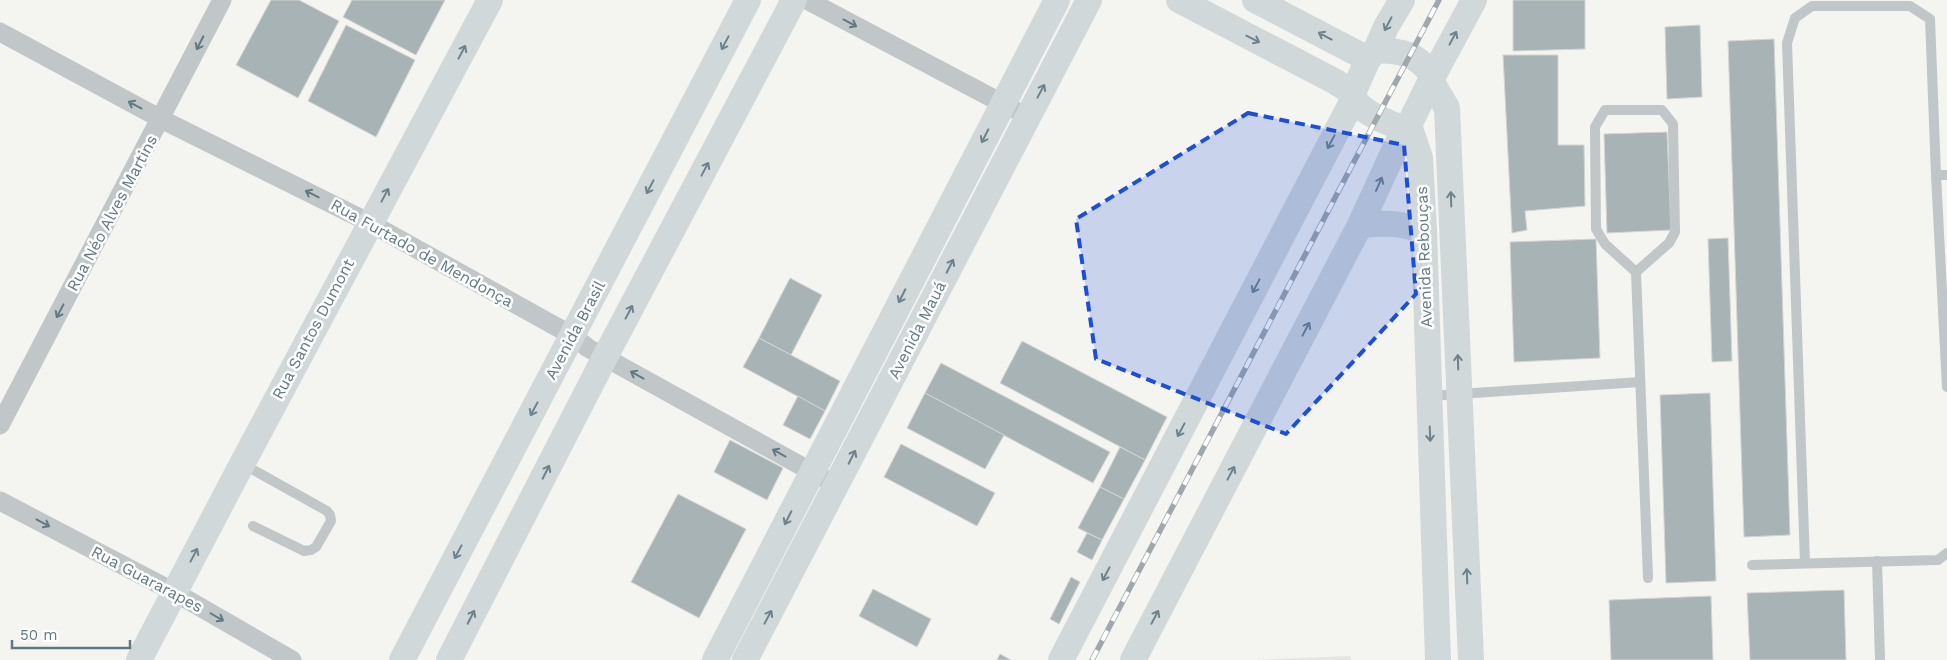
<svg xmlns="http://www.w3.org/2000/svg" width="1947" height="660" font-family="'Work Sans',sans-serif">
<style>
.built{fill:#e5e5e3}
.building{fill:#a8b3b5;stroke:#d5d5d3}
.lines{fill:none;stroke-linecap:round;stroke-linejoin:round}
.lane{stroke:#c1c6c8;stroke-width:10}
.street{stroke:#c1c6c8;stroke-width:19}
.secondary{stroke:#d0d8da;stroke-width:26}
.rail-casing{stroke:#9fa8ac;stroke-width:5.5}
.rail{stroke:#fff;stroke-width:4;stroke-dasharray:11;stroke-linecap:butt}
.oneway{stroke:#617983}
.oneway2{stroke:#6c828c}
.marked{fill:#1d4ed8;fill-opacity:0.2;stroke:#1d4ed8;stroke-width:4;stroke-dasharray:10 6;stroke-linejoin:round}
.labels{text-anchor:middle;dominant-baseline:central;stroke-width:5;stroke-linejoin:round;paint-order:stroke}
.street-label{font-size:16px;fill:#617983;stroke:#fff}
</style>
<rect width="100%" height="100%" fill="#f4f4f0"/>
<!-- built -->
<polygon class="built" points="1350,656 1351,660 1255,660"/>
<!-- building -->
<g class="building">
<polygon points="271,0 299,0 339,21 298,98 236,65"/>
<polygon points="352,0 445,0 416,55 343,17"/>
<polygon points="1513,0 1585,0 1585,49 1513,51"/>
<polygon points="346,25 415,60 376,137 308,101"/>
<polygon points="1700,25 1702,97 1667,99 1665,27"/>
<polygon points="1774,39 1790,535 1744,537 1728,41"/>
<polygon points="1503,55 1558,55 1558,145 1584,145 1585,206 1525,211 1527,230 1512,233"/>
<polygon points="1667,132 1671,230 1607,233 1604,134"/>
<polygon points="1728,238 1732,361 1712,362 1708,239"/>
<polygon points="1596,239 1600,358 1514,362 1510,242"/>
<polygon points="790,278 822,295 791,355 759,338"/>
<polygon points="759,338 840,381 825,411 743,367"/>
<polygon points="1022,341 1167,417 1145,460 1000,383"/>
<polygon points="941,363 1110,452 1093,483 925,393"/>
<polygon points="925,393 1004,435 985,469 907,428"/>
<polygon points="1710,393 1716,581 1666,583 1660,395"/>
<polygon points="798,396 825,411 810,439 783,425"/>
<polygon points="730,440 783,468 767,500 714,472"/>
<polygon points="901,444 995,493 977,526 884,477"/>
<polygon points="1120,447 1145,460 1124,499 1100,487"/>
<polygon points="1100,487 1124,499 1102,540 1078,528"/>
<polygon points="678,494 746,529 699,618 631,582"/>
<polygon points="1087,533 1102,540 1092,560 1077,552"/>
<polygon points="1071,577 1080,582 1059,624 1050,619"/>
<polygon points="873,589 931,619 917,647 859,616"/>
<polygon points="1844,590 1846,660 1750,660 1747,593"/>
<polygon points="1711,596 1713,660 1611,660 1609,600"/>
<polygon points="1000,654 1011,660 997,660"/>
</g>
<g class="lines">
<!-- lane -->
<g class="lane">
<polyline points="1947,175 1936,175 1947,387"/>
<polyline points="1636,272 1605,244 1596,229 1595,127 1605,110 1662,110 1673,124 1675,232 1669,243 1636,272 1648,578"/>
<polyline points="1430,396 1640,382"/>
<polyline points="243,464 327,511 330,515 331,521 316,547 311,550 304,551 253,526"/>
<polyline points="1877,561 1880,660"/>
<polyline points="1805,563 1787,43 1795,18 1812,6 1910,6 1930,19 1936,175"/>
<polyline points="1752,565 1938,560 1947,553"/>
</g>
<!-- street -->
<g class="street">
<polyline points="807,0 1013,109"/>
<polyline points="0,32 161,119 370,223 573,336 588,348 823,478"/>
<polyline points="0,425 222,0"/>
<polyline points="0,501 174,592 292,660"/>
</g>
<!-- secondary -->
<g class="secondary">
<path d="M1179,0L1336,82L1353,93C1355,111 1389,123 1404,129L1409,125L1433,76C1416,53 1403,51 1376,50L1368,59L1353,93"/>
<polyline points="1255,0 1368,59"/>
<polyline points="1376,50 1386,27 1402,0"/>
<polyline points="1433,76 1474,0"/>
<polyline points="1431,81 1447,108 1471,660"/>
<polyline points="1409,125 1420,158 1424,231 1438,660"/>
<path d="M1360,225C1386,223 1398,222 1424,231"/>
<polyline points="139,660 242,464 490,0"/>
<polyline points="402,660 748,0"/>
<polyline points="449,660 605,357 794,0"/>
<polyline points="715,660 1057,0"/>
<polyline points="745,660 1089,0"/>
<polyline points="1061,660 1354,98"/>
<polyline points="1133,660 1360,225 1404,129"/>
</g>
<defs>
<polyline id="rail" points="1092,660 1439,0"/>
</defs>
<!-- rail casing -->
<use href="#rail" class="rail-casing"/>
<!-- rail -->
<use href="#rail" class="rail"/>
</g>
<!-- one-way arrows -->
<defs><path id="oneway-shaft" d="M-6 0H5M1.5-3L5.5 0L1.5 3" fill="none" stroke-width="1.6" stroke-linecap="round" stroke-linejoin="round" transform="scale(1.25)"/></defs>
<g class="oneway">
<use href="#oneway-shaft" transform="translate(850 23) rotate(28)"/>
<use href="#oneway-shaft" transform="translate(200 43) rotate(117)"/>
<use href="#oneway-shaft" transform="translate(135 105) rotate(-152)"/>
<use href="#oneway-shaft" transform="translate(312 194) rotate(-153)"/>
<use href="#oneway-shaft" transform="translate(60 311) rotate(118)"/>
<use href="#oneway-shaft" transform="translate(637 375) rotate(-151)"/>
<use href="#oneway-shaft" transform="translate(779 453) rotate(-151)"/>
<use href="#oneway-shaft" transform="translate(43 523) rotate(28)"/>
<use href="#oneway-shaft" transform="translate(217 617) rotate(30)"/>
</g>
<g class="oneway2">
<use href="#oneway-shaft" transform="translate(1388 24) rotate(118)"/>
<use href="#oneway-shaft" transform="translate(1325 36) rotate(-152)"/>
<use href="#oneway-shaft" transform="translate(1453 38) rotate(-62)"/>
<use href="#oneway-shaft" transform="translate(1253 39) rotate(27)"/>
<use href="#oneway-shaft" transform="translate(725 43) rotate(118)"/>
<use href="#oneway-shaft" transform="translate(462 52) rotate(-62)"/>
<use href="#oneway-shaft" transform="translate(1041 91) rotate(-62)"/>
<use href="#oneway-shaft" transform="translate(985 136) rotate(117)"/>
<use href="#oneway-shaft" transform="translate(1331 142) rotate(118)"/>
<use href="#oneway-shaft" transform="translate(705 169) rotate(-62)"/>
<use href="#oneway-shaft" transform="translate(1379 184) rotate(-66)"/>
<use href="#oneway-shaft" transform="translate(650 187) rotate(118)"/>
<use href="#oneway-shaft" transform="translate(385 195) rotate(-62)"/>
<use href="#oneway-shaft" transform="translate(1451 199) rotate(-92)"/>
<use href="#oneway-shaft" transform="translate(950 266) rotate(-63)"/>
<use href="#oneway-shaft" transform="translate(1256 286) rotate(118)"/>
<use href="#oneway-shaft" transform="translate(902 296) rotate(117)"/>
<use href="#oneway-shaft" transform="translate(629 312) rotate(-62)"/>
<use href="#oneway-shaft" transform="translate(1306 329) rotate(-62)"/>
<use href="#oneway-shaft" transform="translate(1458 362) rotate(-92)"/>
<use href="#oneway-shaft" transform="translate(534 409) rotate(118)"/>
<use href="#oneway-shaft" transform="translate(1181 430) rotate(118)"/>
<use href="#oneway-shaft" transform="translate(1430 434) rotate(88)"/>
<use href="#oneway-shaft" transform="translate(852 457) rotate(-63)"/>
<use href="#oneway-shaft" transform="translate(546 472) rotate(-63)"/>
<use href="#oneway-shaft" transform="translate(1231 473) rotate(-62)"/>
<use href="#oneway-shaft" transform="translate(788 518) rotate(117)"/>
<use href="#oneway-shaft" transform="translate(458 552) rotate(118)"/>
<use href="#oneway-shaft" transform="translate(194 555) rotate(-62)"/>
<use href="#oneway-shaft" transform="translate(1106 574) rotate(118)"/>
<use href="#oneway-shaft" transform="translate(1467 576) rotate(-92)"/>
<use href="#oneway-shaft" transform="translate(471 617) rotate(-63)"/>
<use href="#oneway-shaft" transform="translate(768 617) rotate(-62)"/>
<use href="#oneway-shaft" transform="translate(1155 617) rotate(-62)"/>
</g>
<!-- marked area -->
<path class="marked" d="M1248,113L1404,145L1416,294L1286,434L1096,359L1076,219Z"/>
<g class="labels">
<!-- street labels -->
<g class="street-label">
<text transform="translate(112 213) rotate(-62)">Rua Néo Alves Martins</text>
<text transform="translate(422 253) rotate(29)">Rua Furtado de Mendonça</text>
<text transform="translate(1424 257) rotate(-92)">Avenida Rebouças</text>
<text transform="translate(313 329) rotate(-62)">Rua Santos Dumont</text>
<text transform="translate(575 330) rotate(-62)">Avenida Brasil</text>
<text transform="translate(917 330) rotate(-63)">Avenida Mauá</text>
<text transform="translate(147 579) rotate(28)">Rua Guararapes</text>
</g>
</g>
<!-- scale -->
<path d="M12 640v8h118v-8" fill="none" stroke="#617983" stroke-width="2.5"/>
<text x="20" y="640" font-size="15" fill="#617983" stroke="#ffffff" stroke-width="4" paint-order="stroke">50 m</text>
</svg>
